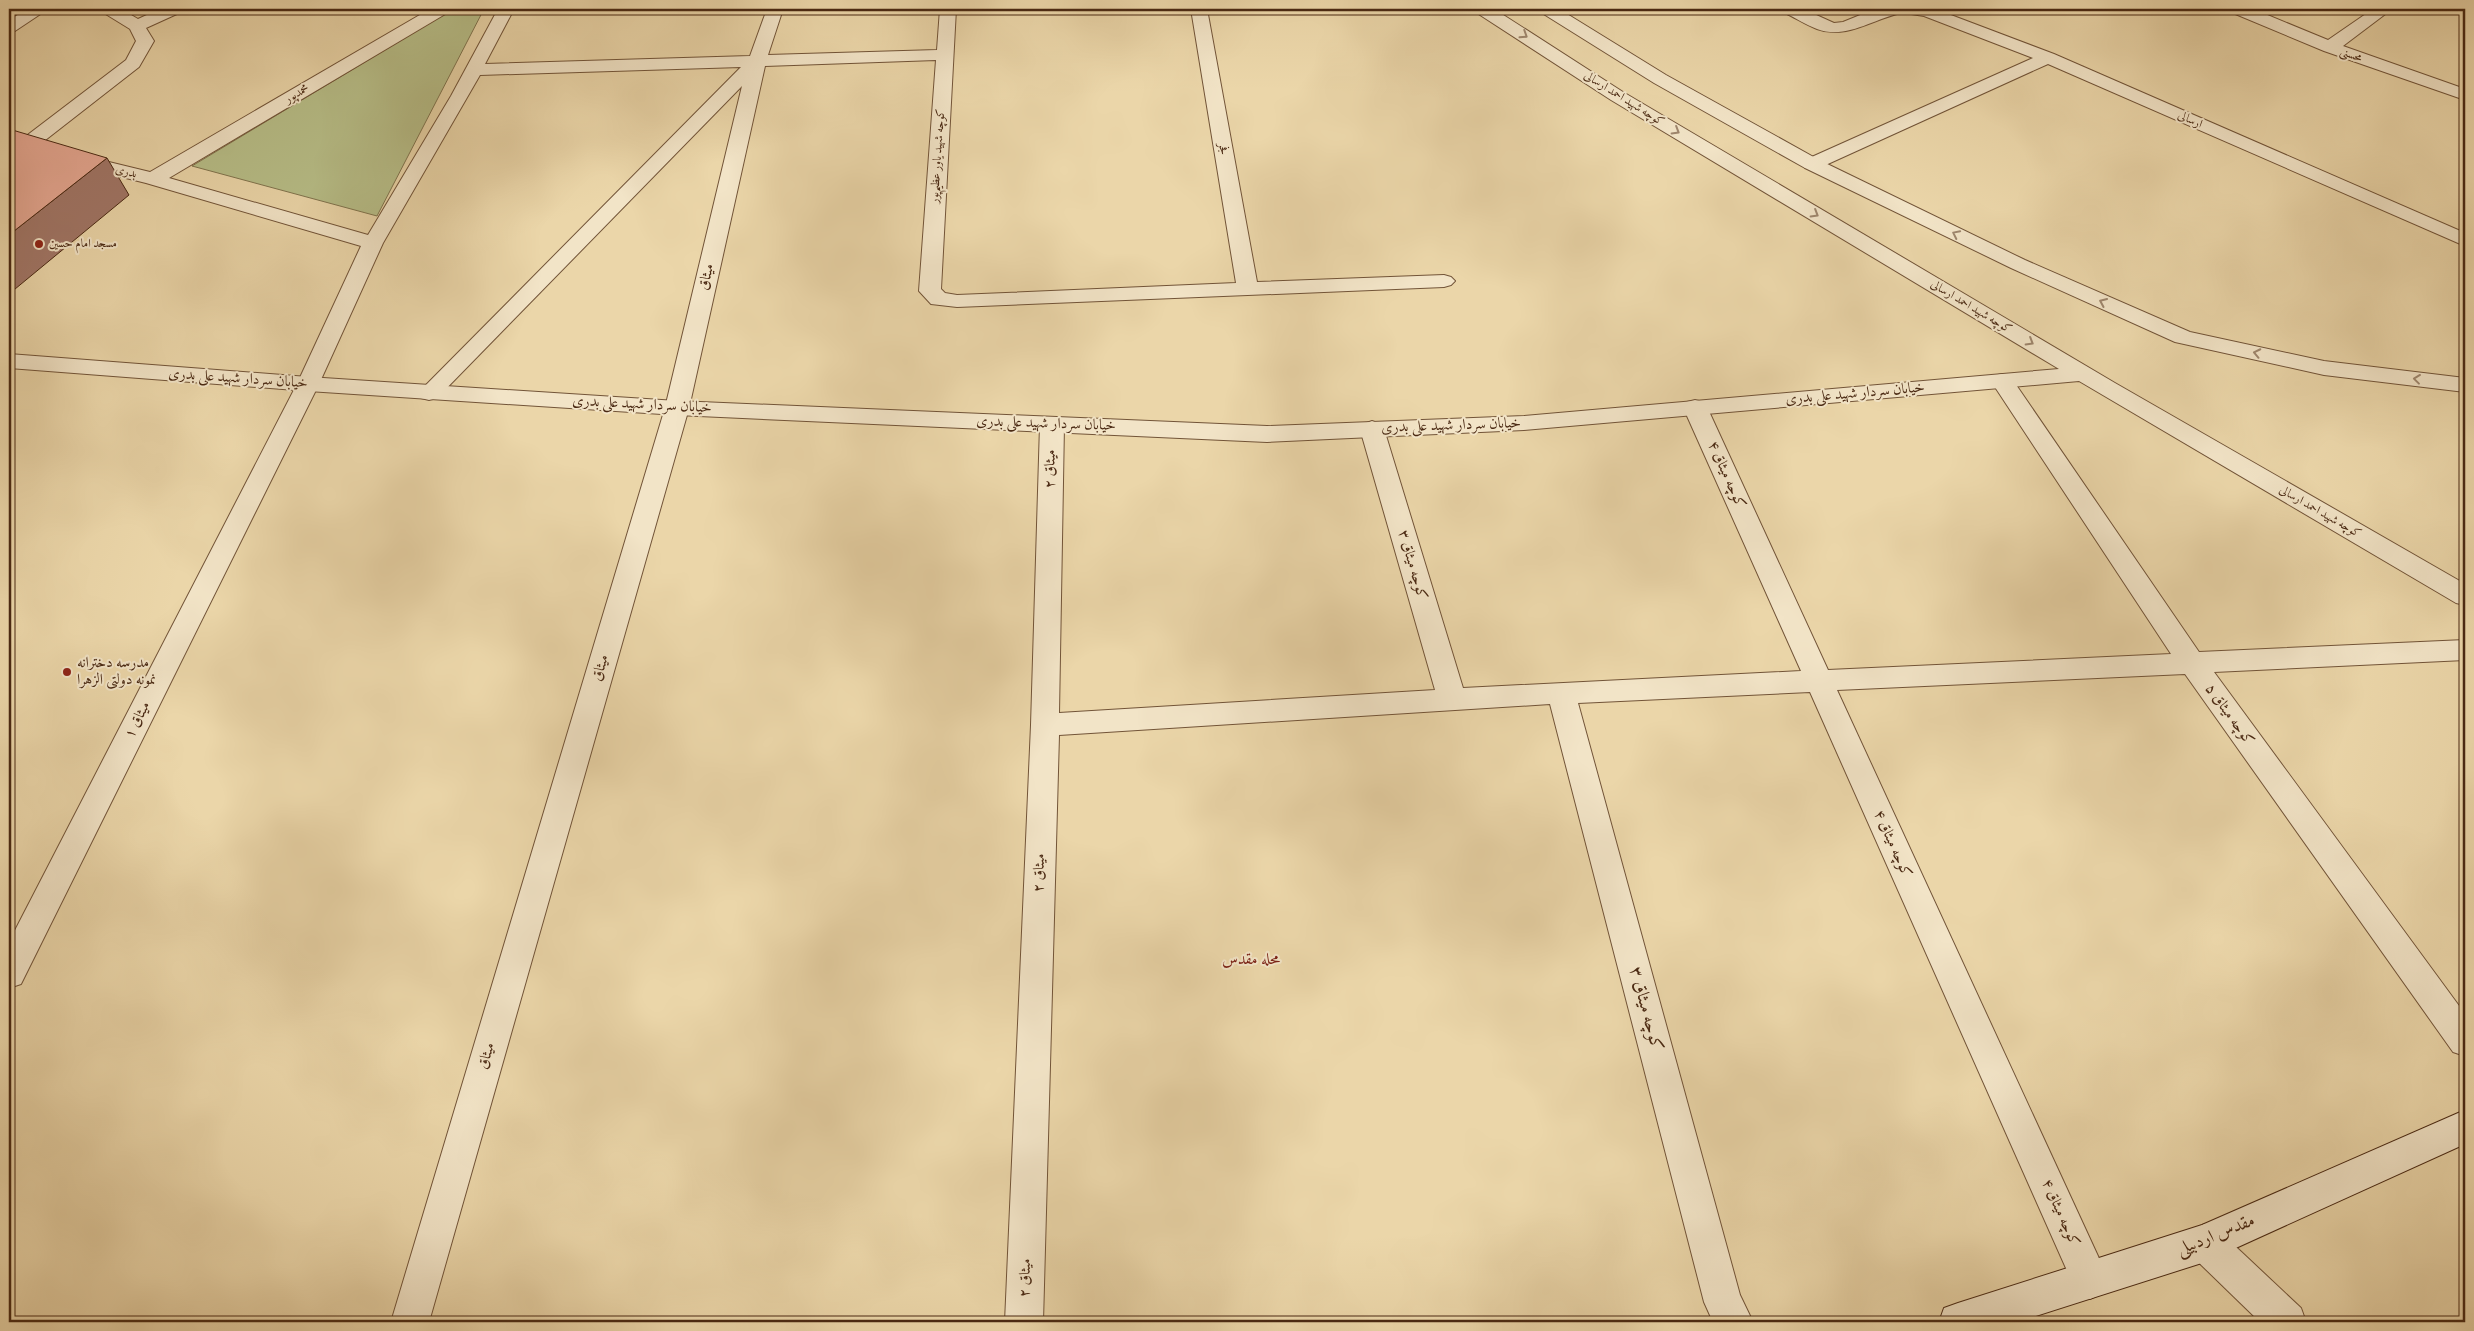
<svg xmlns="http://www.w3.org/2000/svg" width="2474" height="1331" font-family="'Sorts Mill Goudy',Amiri,serif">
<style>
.green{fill:#b7be88;stroke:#80744e}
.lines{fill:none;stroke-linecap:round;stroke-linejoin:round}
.minor-casing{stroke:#725438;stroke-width:2}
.tertiary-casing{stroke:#725438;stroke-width:2}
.secondary-casing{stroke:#4a2913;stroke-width:2}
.minor{fill:#f2e4c7;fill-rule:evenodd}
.tertiary{fill:#f2e4c7;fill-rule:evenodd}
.secondary{fill:#f2e4c7;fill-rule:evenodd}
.shaded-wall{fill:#a17667;stroke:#4a2913}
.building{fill:#e6a893;stroke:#4a2913}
.oneway{stroke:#9e866d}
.poi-dot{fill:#8f2418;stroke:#f2e4c7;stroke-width:2}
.labels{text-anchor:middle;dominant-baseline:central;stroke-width:4;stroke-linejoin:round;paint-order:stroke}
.far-street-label{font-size:12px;fill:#4a2913;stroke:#f2e4c7}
.far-poi-label{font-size:12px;fill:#4a2913;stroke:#f2e4c7;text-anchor:start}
.street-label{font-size:15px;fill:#4a2913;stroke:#f2e4c7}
.poi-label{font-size:15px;fill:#4a2913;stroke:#f2e4c7;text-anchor:start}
.neighbourhood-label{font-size:16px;fill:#7a1f14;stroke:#f2e4c7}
.near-street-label{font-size:18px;fill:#4a2913;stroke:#f2e4c7}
</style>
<rect width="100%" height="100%" fill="#ebd6a9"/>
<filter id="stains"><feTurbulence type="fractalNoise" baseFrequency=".004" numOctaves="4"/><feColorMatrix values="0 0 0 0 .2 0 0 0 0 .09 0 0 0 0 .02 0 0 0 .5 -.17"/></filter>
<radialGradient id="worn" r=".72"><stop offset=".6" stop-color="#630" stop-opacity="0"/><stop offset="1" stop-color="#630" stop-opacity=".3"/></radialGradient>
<!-- green -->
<polygon class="green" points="453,9 484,9 377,216 192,166"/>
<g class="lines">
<defs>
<g id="minor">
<polygon points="28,9 48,9 15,31 9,32 9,20"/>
<polygon points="102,9 121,9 138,19 160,9 181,9 179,13 146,28 154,41 139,67 39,145 150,172 430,9 449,9 447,13 169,178 368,235 451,96 498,9 514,9 485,64 750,56 767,9 783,9 768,55 937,50 940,9 956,9 941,289 945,293 957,295 1236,283 1191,9 1207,9 1257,282 1444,275 1451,277 1455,281 1451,285 1444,287 957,307 931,304 919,291 936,60 765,66 689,408 429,1322 391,1322 665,408 742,86 437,398 429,400 421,398 418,393 741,67 480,75 383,243 319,384 21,984 9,988 9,942 297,384 361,246 146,183 17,151 15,147 17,143 126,60 136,41 130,29 104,13"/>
<path d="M1783,9H1803L1834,23L1843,22L1875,9H1935L2054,54L2465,233V246L2048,64L1819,168H1805L1802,164L1805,160L2033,58L1924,16L1905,13L1903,9L1901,13C1873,19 1846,40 1817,29C1806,25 1796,18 1785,13Z"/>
<polygon points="2231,9 2253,9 2328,40 2373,9 2392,9 2343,46 2465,89 2465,100 2324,51 2233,13"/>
<polygon points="2002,374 2010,376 2199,652 2465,640 2465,660 2214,672 2465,1014 2465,1056 2453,1052 2185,674 1837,690 2103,1267 2109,1280 2103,1293 2090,1299 2077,1293 1810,692 1578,703 1740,1295 1753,1322 1713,1322 1704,1302 1550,704 1059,735 1043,1322 1005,1322 1031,725 1040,425 1044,420 1052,418 1060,420 1064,425 1059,713 1435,690 1360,429 1364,424 1372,421 1380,424 1384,429 1463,688 1801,671 1683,407 1687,402 1695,400 1703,402 1707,407 1828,670 2171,654 1991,381 1994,376"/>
<polygon points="2205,1224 2218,1230 2301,1308 2306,1322 2260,1322 2192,1256 2186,1243 2192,1230"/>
</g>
<g id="tertiary">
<polygon points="1475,9 1494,9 1623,92 2115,383 2465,584 2465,605 2456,603 2079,381 1524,430 1267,442 677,415 308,391 9,368 9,354 308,377 677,401 1267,426 1524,416 2059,369 1611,100 1477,13"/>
<polygon points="1540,9 1559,9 1666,75 1819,160 2025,260 2190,332 2324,361 2465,378 2465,392 2324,375 2175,342 2011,268 1805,168 1654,83 1542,13"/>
</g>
<polygon id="secondary" points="2465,1110 2465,1144 2205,1262 2017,1322 1939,1322 1944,1308 1958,1303 2202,1225"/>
</defs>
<!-- minor casing -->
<use href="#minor" class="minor-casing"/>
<!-- tertiary casing -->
<use href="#tertiary" class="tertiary-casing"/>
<!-- secondary casing -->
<use href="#secondary" class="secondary-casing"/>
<!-- minor -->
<use href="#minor" class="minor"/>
<!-- tertiary -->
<use href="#tertiary" class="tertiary"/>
<!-- secondary -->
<use href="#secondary" class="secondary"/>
</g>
<!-- shaded-wall -->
<polygon class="shaded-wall" points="107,158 129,195 9,294 9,235"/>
<!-- building -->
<polygon class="building" points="9,129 107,158 9,235"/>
<!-- one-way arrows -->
<defs><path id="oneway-chevron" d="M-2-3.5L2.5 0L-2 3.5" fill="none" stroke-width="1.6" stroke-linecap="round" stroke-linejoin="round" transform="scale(1.25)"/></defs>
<g class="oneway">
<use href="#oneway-chevron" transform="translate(1524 35) rotate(33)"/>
<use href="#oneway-chevron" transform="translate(1676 131) rotate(31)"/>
<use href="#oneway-chevron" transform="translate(1815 214) rotate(31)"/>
<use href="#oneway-chevron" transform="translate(1956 234) rotate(-154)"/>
<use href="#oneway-chevron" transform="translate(2103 302) rotate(-156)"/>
<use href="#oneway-chevron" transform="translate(2030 342) rotate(31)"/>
<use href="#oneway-chevron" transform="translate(2257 353) rotate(-168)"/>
<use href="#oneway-chevron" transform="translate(2417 379) rotate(-173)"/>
</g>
<!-- markers -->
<g class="poi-dot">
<circle cx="39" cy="244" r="5"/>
<circle cx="67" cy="672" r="5"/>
</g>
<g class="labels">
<!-- far-street labels -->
<g class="far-street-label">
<text transform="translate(2351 55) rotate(20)">محسنی</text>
<text transform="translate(297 94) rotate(-31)">محمدپور</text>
<text transform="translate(1624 99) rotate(32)">کوچه شهید احمد ارسالی</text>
<text transform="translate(2190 120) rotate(24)">ارسالی</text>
<text transform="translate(1223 149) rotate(80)">فجر</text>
<text transform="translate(938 156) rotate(-86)">کوچه شهید یاور عظیم‌پور</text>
<text transform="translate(126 172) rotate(14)">بدری</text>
<text transform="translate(1971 307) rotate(31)">کوچه شهید احمد ارسالی</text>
<text transform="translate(2320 512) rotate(30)">کوچه شهید احمد ارسالی</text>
</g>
<!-- far-poi labels -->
<g class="far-poi-label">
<text x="49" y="244">مسجد امام حسین</text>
</g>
<!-- street labels -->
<g class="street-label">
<text transform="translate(707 277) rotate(-77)">میثاق</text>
<text transform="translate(238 379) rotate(4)">خیابان سردار شهید علی بدری</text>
<text transform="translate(1855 394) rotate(-5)">خیابان سردار شهید علی بدری</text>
<text transform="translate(642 405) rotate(3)">خیابان سردار شهید علی بدری</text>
<text transform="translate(1046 424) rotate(2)">خیابان سردار شهید علی بدری</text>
<text transform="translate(1451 426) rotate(-2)">خیابان سردار شهید علی بدری</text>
<text transform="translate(1051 469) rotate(-89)">میثاق ۲</text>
<text transform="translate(1726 475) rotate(66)">کوچه میثاق ۴</text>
<text transform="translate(1412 565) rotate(74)">کوچه میثاق ۳</text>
<text transform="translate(601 668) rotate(-74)">میثاق</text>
<text transform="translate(2229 715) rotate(54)">کوچه میثاق ۵</text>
<text transform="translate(138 720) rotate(-63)">میثاق ۱</text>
<text transform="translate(1892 844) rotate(66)">کوچه میثاق ۴</text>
<text transform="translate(1040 873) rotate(-88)">میثاق ۲</text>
<text transform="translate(487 1056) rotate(-74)">میثاق</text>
<text transform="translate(2060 1213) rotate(66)">کوچه میثاق ۴</text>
<text transform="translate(1026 1278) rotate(-88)">میثاق ۲</text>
</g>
<!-- poi labels -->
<g class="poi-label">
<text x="77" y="663">مدرسه دخترانه<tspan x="77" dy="17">نمونه دولتی الزهرا</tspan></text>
</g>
<!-- neighbourhood labels -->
<g class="neighbourhood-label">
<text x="1251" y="960">محله مقدس</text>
</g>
<!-- near-street labels -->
<g class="near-street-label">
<text transform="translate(1645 1009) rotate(75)">کوچه میثاق ۳</text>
<text transform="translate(2216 1236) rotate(-22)">مقدس اردبیلی</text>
</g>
</g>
<!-- margin -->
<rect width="2474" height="1331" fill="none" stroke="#ebd6a9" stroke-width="30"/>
<rect x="10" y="10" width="2454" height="1311" fill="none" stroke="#4a2913" stroke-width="2.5"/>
<rect x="15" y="15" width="2444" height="1301" fill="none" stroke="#4a2913"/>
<rect width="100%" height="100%" filter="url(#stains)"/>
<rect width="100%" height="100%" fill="url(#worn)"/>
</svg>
